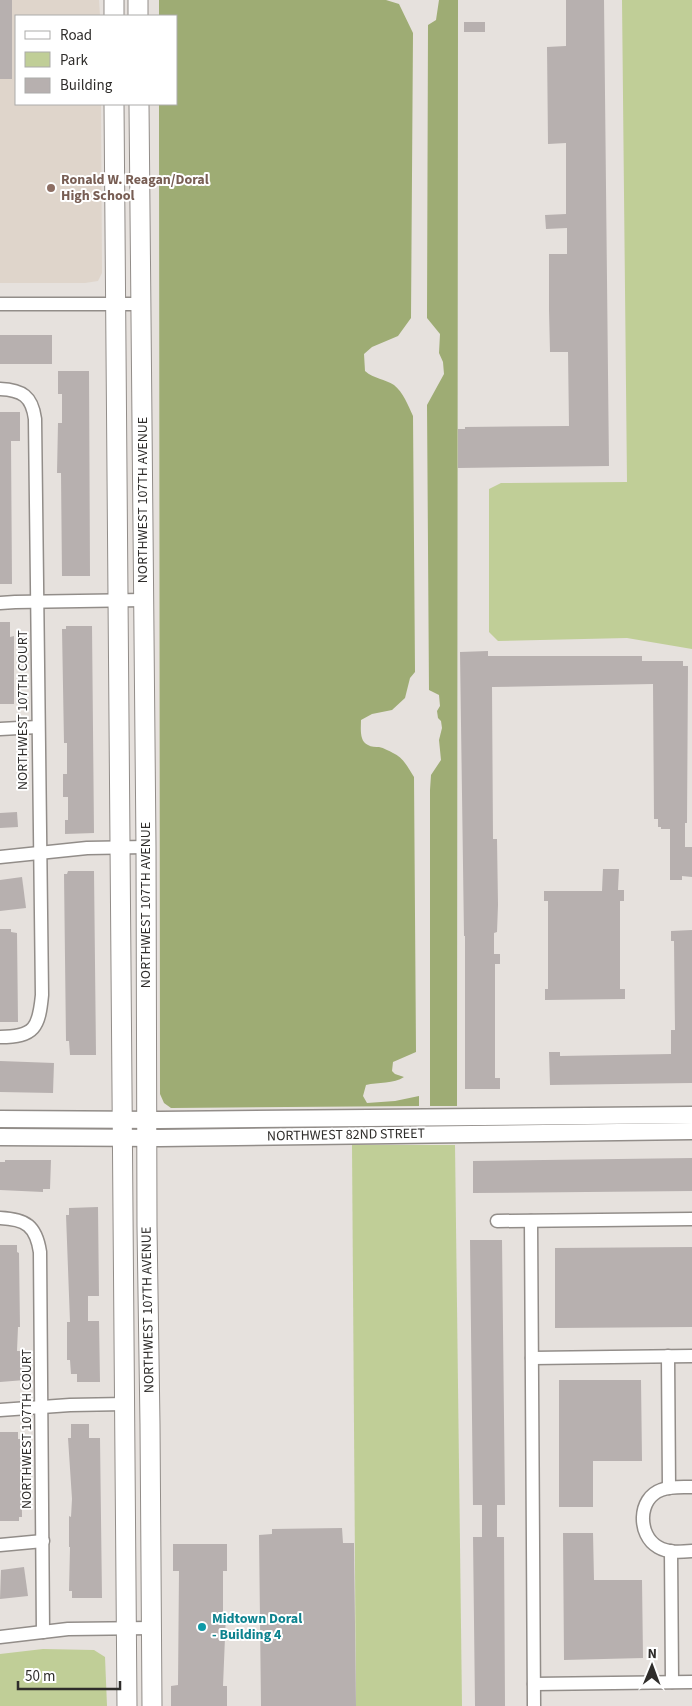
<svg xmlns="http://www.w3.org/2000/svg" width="692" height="1706" font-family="'Source Sans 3',sans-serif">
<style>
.built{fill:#dfd5cb}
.green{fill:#c0ce97}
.forest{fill:#9eac74}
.building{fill:#b7b0af}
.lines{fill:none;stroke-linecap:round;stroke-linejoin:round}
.minor-casing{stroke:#928d89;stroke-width:15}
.tertiary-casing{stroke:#928d89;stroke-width:19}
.secondary-casing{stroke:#928d89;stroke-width:21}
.minor{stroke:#fff;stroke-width:12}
.tertiary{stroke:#fff;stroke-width:16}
.secondary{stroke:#fff;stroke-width:19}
.education-dot{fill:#8d6e63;stroke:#fff;stroke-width:2}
.culture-dot{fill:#0f9aa8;stroke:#fff;stroke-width:2}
.labels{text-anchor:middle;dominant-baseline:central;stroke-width:4;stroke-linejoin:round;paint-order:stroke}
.education-label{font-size:14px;font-weight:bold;fill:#785e54;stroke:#fff;text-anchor:start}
.street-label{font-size:14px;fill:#2f2d2b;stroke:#fff}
.culture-label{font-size:14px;font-weight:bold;fill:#0d838f;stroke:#fff;text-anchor:start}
</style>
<rect width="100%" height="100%" fill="#e6e1dd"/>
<!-- built -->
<polygon class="built" points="0,0 99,0 100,16 16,16 16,104 101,104 102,273 98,281 85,283 0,283"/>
<!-- green -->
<g class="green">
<polygon points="622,0 692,0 692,649 627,638 498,641 489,632 489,489 501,483 627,482"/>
<polygon points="352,1145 455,1145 462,1706 356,1706"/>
<polygon points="43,1649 94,1650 105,1657 107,1706 0,1706 0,1654"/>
</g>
<!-- forest -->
<g class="forest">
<path d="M159,0H386L399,4L413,33L411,318L398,336L372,347L364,354L365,371C374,379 385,379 394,385C403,392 408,405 413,416L415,672L410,678L405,698L392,710L372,714L361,720C361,728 359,741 368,745C371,747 376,747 379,747C384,748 389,751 393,753C403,757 409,769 414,777L416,1052L393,1062L392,1071L395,1074L404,1077C394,1084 378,1082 366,1085L363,1096L367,1103L395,1101L419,1096V1106L171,1108L164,1103L160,1094L159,104H176V16H159Z"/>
<polygon points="439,0 458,0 457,1103 457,1106 430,1106 430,790 431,775 441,760 439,740 442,728 441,721 438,718 437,711 440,706 439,695 429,690 427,405 444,374 443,362 439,353 440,334 427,318 428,25 436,20"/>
</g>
<!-- building -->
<g class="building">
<rect x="0" y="0" width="12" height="79"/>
<polygon points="566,0 604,0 609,466 458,468 458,429 465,429 465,427 569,426 568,352 550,352 549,310 549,254 567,254 567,228 546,229 545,215 566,214 566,143 548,144 547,47 566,46"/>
<rect x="464" y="22" width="21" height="10"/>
<rect x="0" y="335" width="52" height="29"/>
<polygon points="58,371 89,371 90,576 62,576 61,473 57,473 58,423 62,423 62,394 58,394"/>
<polygon points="0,412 20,412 20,441 11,441 12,584 0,584"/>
<polygon points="0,622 10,622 10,637 14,636 14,704 0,704"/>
<polygon points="66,626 92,626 94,833 65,834 65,820 68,820 68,797 63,797 63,774 67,774 67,743 64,743 62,629 66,629"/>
<polygon points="488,651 488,656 642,656 642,661 683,661 683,666 688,666 687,823 685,823 685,847 692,847 692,877 682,876 682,880 670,880 670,829 661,829 661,827 658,827 658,819 654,819 653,684 492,687 493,839 497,839 498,905 497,932 494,933 494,954 500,954 500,964 495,964 495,1078 500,1078 500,1089 465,1089 465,936 464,936 460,652"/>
<polygon points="17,812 18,827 0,828 0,813"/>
<polygon points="603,869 619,869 618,890 624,890 624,901 620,901 620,989 625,989 625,999 545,1000 545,989 548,989 548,901 544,901 544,891 602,891"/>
<polygon points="68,871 94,871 96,1055 70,1055 69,1041 66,1041 64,874 67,874"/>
<polygon points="22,877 26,908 0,911 0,880"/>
<polygon points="0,929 11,929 11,932 17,933 18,1022 0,1022"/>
<polygon points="692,930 692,1083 550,1085 549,1052 560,1052 560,1056 671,1054 671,1030 675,1030 674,941 671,941 671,931"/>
<polygon points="0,1061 54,1063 53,1093 0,1092"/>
<polygon points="692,1158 692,1191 473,1193 473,1161"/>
<polygon points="5,1160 51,1160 50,1189 43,1189 43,1192 0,1190 0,1162 5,1162"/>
<polygon points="98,1207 99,1296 88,1296 88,1321 99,1321 100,1382 77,1382 77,1374 71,1374 70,1360 67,1360 67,1322 70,1322 66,1215 69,1215 69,1208"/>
<polygon points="470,1240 502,1240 505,1505 497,1505 497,1537 504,1537 505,1706 475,1706 473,1537 482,1537 482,1505 473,1505"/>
<polygon points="0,1245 17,1245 17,1252 19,1253 20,1327 18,1327 17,1351 22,1351 25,1380 0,1382"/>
<polygon points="692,1247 692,1327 555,1328 555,1248"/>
<polygon points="559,1380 641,1380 642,1461 593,1461 593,1507 559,1507"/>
<polygon points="71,1424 89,1424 89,1438 100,1438 102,1598 72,1598 72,1591 69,1591 70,1547 69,1547 69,1516 71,1517 72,1499 68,1438 71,1438"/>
<polygon points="0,1432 18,1432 18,1439 21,1439 22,1517 19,1517 19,1521 0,1521"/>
<polygon points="342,1528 343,1543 354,1543 356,1706 261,1706 259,1535 272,1534 272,1529"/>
<polygon points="563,1533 593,1533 594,1580 642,1580 643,1658 564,1660"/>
<polygon points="173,1544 227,1544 227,1571 223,1571 223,1613 226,1613 223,1686 227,1686 227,1706 171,1706 171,1686 178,1685 179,1571 173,1571"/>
<polygon points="24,1567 28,1596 0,1599 1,1570"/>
</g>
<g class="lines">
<defs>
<g id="minor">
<polyline points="0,304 141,304"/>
<path d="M0,389C22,390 32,396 35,419L42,995C39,1027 35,1037 0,1037"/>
<polyline points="0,603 15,602 144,600"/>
<polyline points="0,729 38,727"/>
<polyline points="0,857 87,848 146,847"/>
<path d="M0,1218C26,1219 36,1226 40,1252L43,1632"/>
<polyline points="497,1221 692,1219"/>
<polyline points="531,1221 534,1706"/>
<polyline points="668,1356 669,1488"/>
<polyline points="532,1358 692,1356"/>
<polyline points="0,1410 70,1405 125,1404"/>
<path d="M692,1487C682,1487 670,1486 661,1490C638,1498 637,1535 658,1547C668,1553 680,1552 692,1551"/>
<polyline points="0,1545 43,1541"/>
<polyline points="671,1551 672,1682"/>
<polyline points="0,1637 68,1629 152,1628"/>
<polyline points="534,1684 692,1682"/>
</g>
<g id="tertiary">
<polyline points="0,1119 160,1120 692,1115"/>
<polyline points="0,1137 160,1138 692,1131"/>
</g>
<g id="secondary">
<polyline points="114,0 114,16"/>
<polyline points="138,0 138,16"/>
<polyline points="114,104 127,1706"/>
<polyline points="139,104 146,847 147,1226 150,1424 152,1706"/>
</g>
</defs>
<!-- minor casing -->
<use href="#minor" class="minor-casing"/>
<!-- tertiary casing -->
<use href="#tertiary" class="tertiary-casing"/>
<!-- secondary casing -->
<use href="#secondary" class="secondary-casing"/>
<!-- minor -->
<use href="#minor" class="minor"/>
<!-- tertiary -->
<use href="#tertiary" class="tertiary"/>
<!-- secondary -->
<use href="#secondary" class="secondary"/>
</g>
<!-- markers -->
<circle class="education-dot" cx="51" cy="188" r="5"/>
<circle class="culture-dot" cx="202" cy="1627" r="5"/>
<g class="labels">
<!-- education labels -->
<g class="education-label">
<text x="61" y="180">Ronald W. Reagan/Doral<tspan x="61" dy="16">High School</tspan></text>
</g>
<!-- street labels -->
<g class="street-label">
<text transform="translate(143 500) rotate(-90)">NORTHWEST 107TH AVENUE</text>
<text transform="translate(23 710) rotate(-90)">NORTHWEST 107TH COURT</text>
<text transform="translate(146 905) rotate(-90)">NORTHWEST 107TH AVENUE</text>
<text transform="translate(346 1135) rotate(-1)">NORTHWEST 82ND STREET</text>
<text transform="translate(148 1310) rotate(-91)">NORTHWEST 107TH AVENUE</text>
<text transform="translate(27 1429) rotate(-90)">NORTHWEST 107TH COURT</text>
</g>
<!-- culture labels -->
<g class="culture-label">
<text x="212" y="1619">Midtown Doral<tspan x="212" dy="16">- Building 4</tspan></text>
</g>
</g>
<!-- legend -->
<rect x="15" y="15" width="162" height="90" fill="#ffffff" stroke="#acabaa"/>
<rect x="25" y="31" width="25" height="8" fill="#ffffff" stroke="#acabaa"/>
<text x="60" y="40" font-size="15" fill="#2f2d2b">Road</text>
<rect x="25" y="52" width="25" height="15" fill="#c0ce97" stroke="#acabaa"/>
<text x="60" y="65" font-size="15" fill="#2f2d2b">Park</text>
<rect x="25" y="78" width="25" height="15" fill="#b7b0af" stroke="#acabaa"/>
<text x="60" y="90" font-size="15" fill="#2f2d2b">Building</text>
<!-- north arrow -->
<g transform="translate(652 1666) rotate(1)" stroke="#ffffff" stroke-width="4" paint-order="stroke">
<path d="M0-4L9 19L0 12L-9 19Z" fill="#2f2d2b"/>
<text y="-8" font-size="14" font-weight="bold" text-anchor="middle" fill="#2f2d2b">N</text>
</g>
<!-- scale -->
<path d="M18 1681v8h102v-8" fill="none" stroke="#2f2d2b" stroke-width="2.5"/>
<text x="25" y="1681" font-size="15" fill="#2f2d2b" stroke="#ffffff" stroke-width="4" paint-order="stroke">50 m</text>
</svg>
